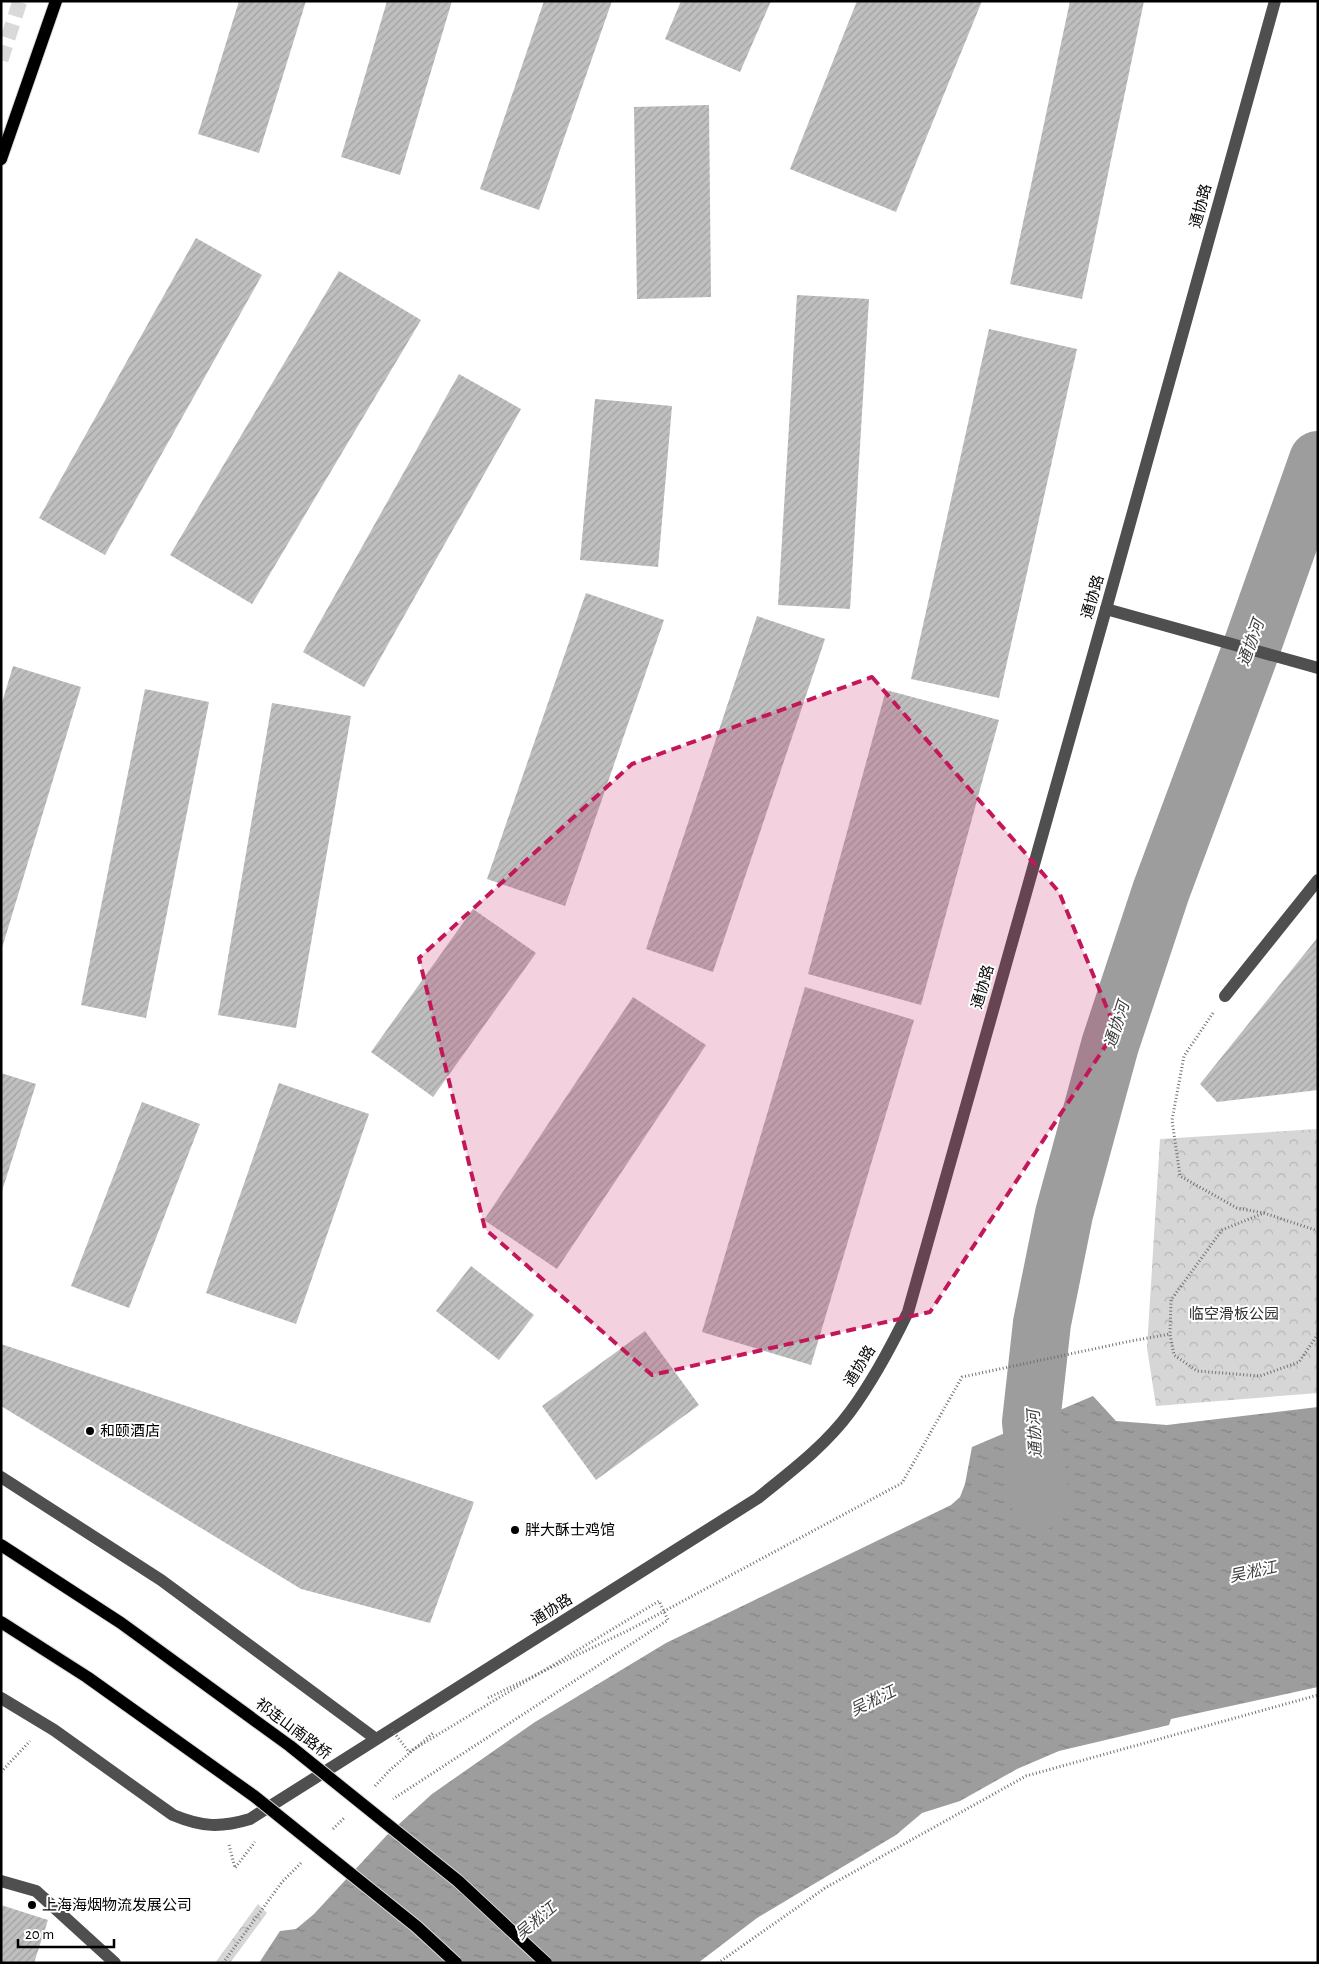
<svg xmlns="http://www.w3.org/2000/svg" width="1319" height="1964" font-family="'Alegreya Sans','Noto Sans SC',sans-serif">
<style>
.forest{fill:url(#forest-crowns)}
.water{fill:url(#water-ripples)}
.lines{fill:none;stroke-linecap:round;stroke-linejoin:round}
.river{stroke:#9d9d9d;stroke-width:58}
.building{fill:url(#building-hatch)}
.highway-tunnel{stroke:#d9d9d9;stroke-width:15;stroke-dasharray:15 8;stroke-linecap:butt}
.major-casing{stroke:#dbdbdb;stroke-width:14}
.path{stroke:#717171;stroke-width:3;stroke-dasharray:1 2.5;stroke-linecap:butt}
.minor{stroke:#4f4f4f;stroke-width:12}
.major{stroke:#000;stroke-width:12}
.major-bridge-casing{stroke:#dbdbdb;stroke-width:14;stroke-linecap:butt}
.path-bridge{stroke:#717171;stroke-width:3;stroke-dasharray:1 2.5;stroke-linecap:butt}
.major-bridge{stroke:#000;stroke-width:12}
.marked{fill:#c2185b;fill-opacity:0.2;stroke:#c2185b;stroke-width:4;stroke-dasharray:10 6;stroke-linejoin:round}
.poi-dot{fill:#000;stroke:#fff;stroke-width:2}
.labels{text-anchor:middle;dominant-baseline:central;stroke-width:4;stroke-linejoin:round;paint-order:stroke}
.street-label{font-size:15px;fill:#000;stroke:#fff}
.park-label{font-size:15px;fill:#2d2d2d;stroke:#fff}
.poi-label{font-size:15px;fill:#000;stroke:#fff;text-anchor:start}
.water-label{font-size:16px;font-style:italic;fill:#3e3e3e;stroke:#fff}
</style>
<defs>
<pattern id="forest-crowns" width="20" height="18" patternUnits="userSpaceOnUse" patternTransform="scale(1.25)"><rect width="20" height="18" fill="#d6d6d6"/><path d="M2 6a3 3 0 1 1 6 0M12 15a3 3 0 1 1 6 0" fill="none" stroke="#b6b6b6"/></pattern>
<pattern id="water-ripples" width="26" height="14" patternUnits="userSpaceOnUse" patternTransform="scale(1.25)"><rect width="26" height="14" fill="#9d9d9d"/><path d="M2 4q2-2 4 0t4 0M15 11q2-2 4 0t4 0" fill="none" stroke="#858585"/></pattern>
<pattern id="building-hatch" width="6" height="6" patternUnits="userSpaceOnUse" patternTransform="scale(1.25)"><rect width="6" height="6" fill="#bfbfbf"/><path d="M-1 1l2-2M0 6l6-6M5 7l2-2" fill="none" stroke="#a2a2a2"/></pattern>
</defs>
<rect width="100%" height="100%" fill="#fff"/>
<!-- forest -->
<g class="forest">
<polygon points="1318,1129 1318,1393 1156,1406 1147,1348 1160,1139"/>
<polygon points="258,1904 267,1913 230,1963 215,1963"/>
</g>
<!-- water -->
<polygon class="water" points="1093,1396 1116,1421 1167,1425 1318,1407 1318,1687 1171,1719 1169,1725 1059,1751 1017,1769 960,1801 922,1813 896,1835 757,1918 698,1963 259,1963 280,1931 296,1929 314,1914 387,1835 432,1794 535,1722 666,1643 951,1505 960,1497 965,1484 972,1447"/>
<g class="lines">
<!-- river -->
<polyline class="river" points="1040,1501 1031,1422 1042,1323 1064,1214 1110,1045 1161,891 1250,652 1318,460"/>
</g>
<!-- building -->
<g class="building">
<polygon points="239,1 306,1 259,153 198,134"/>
<polygon points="387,1 452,1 400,175 341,157"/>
<polygon points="544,1 612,1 539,210 480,189"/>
<polygon points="681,1 771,1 740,72 665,39"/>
<polygon points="857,1 982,1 896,212 790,169"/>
<polygon points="1070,1 1144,1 1082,299 1010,284"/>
<polygon points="709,105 711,297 637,299 634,107"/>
<polygon points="196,238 262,275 105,555 39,518"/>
<polygon points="339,271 421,320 252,604 170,555"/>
<polygon points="797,295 869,299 850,609 778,605"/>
<polygon points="989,329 1077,349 999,698 911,679"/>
<polygon points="459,374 521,409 364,687 303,652"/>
<polygon points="595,399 672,406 658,567 580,560"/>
<polygon points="586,593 664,620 565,906 487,879"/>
<polygon points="757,616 825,639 713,972 646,949"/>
<polygon points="13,666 81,687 2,948 1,706"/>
<polygon points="145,689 209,702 146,1018 81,1005"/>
<polygon points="886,690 999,720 921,1005 808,974"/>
<polygon points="272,703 351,716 296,1028 218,1015"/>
<polygon points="473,909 536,953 433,1097 371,1052"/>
<polygon points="1318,937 1318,1090 1217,1102 1200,1084"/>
<polygon points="805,987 914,1020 811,1365 702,1332"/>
<polygon points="633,997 706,1045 557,1269 484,1220"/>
<polygon points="1,1073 36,1084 2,1191 1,1191"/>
<polygon points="279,1083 369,1114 296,1324 206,1293"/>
<polygon points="142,1102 200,1124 129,1308 71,1286"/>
<polygon points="471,1266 534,1315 499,1360 436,1311"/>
<polygon points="645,1331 699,1405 596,1480 542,1406"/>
<polygon points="1,1344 474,1502 430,1623 301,1589 1,1406"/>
<polygon points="1,1905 48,1920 34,1963 1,1963"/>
</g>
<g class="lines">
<!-- highway-tunnel -->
<polyline class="highway-tunnel" points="1,60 20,1"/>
<defs>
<polyline id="major" points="1,159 56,1"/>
</defs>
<!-- major casing -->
<use href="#major" class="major-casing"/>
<!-- path -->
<g class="path">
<polyline points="1213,1013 1184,1056 1172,1120 1180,1176 1237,1208 1264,1213"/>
<polyline points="1318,1231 1264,1213 1222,1230 1171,1300 1170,1334 1174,1355 1197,1371 1260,1376 1299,1362 1318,1334"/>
<polyline points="488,1698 631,1629 902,1483 962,1377 1131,1341 1170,1334"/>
<polyline points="1,1772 30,1741"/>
<polyline points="375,1786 390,1770 433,1733"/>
<polyline points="333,1829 344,1818"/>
<polyline points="229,1845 235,1868 255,1842"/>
<polyline points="223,1963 282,1882 301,1863"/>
<polyline points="718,1963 825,1888 1026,1776 1318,1695"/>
</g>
<!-- minor -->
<g class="minor">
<polyline points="1106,609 1318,668"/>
<polyline points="1225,996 1318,880"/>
<polyline points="1,1477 161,1580 376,1739"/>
<path d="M1,1698L54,1730L173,1815C202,1827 220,1828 250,1819L758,1498C790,1472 825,1446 850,1412C873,1381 891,1347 908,1312L1106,609L1275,1"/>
<polyline points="1,1881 36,1891 115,1963"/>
</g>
<!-- major -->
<use href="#major" class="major"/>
<defs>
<g id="major-bridge">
<polyline points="1,1545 121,1623 290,1746 458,1881 546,1963"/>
<polyline points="1,1622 87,1677 254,1796 417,1927 456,1963"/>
</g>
</defs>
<!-- major-bridge casing -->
<use href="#major-bridge" class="major-bridge-casing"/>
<!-- path-bridge -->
<polyline class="path-bridge" points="392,1730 409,1752 659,1601 668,1620 393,1799"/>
<!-- major-bridge -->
<use href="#major-bridge" class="major-bridge"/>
</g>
<!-- marked area -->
<path class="marked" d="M872,677L1059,892L1116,1030L930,1312L652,1375L485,1229L419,958L632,764Z"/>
<!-- markers -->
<g class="poi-dot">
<circle cx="90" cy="1431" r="5"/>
<circle cx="515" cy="1530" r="5"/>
<circle cx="32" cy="1905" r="5"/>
</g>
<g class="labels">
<!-- street labels -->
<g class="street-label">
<text transform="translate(1201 206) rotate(-75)">通协路</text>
<text transform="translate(1093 597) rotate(-74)">通协路</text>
<text transform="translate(983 987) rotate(-74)">通协路</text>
<text transform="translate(860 1366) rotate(-58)">通协路</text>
<text transform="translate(552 1610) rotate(-32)">通协路</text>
<text transform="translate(293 1729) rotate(37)">祁连山南路桥</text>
</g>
<!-- park labels -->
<g class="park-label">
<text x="1234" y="1314">临空滑板公园</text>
</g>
<!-- poi labels -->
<g class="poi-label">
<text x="100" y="1431">和颐酒店</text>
<text x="525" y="1530">胖大酥士鸡馆</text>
<text x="42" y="1905">上海海烟物流发展公司</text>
</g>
<!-- water labels -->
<g class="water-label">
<text transform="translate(1251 643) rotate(-70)">通协河</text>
<text transform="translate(1117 1025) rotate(-72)">通协河</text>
<text transform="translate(1035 1434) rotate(-93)">通协河</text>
<text transform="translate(1253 1572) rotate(-12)">吴淞江</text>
<text transform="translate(873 1701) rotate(-26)">吴淞江</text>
<text transform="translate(536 1921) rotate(-40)">吴淞江</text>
</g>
</g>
<!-- border -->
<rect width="1319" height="1964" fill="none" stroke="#000000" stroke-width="5"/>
<!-- scale -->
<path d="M18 1939v8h96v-8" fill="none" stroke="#000000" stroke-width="2.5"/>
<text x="25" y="1939" font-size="15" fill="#000000" stroke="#ffffff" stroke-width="4" paint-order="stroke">20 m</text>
</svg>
